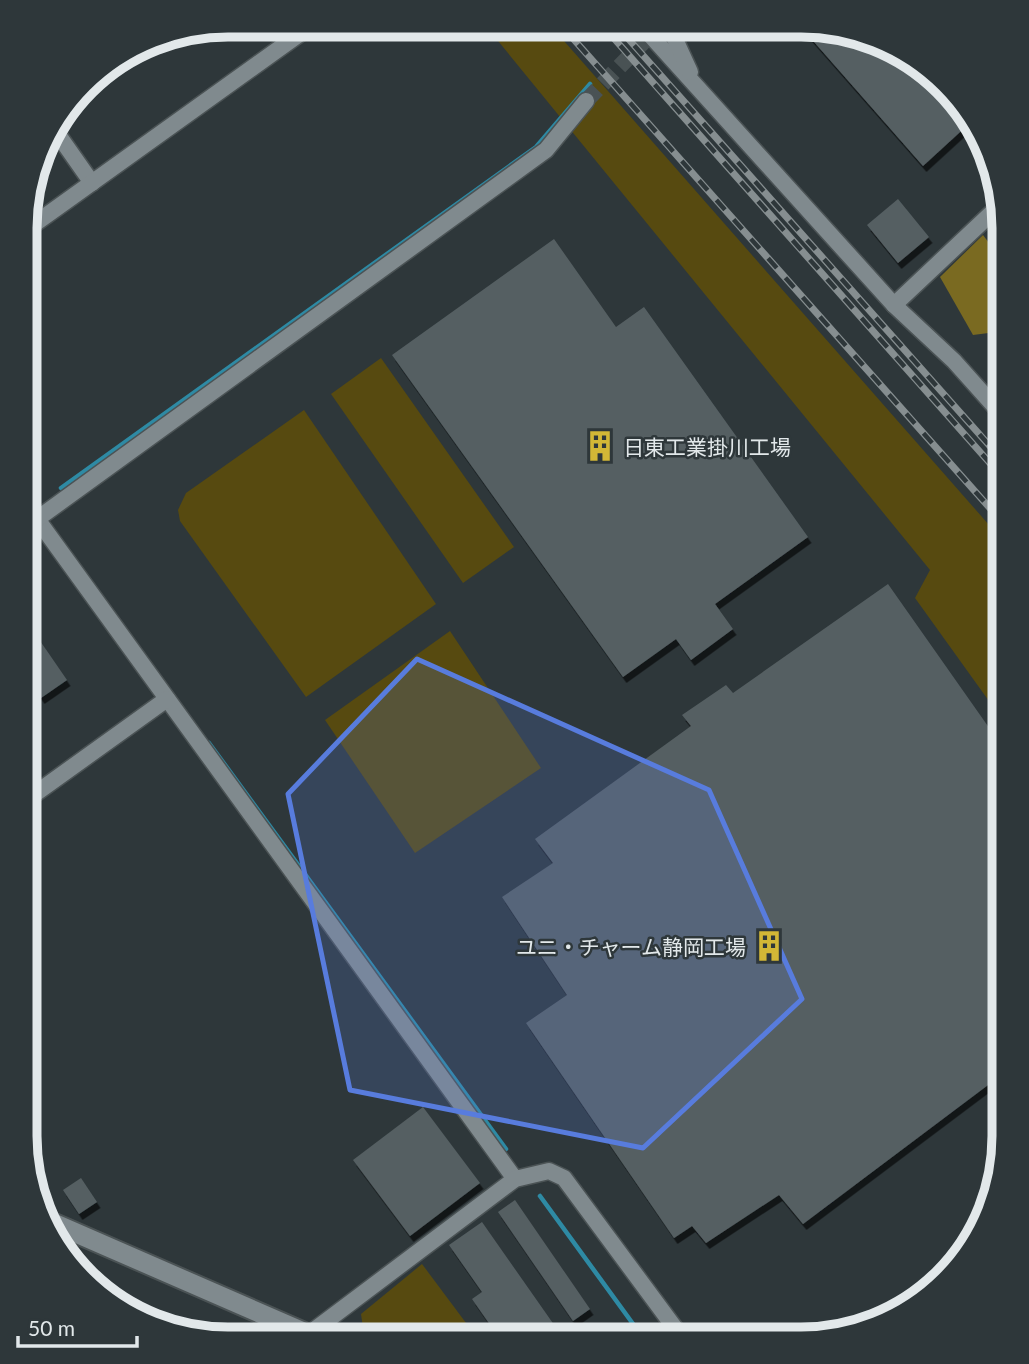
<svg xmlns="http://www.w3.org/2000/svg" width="1029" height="1364" font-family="Lato,'Noto Sans JP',sans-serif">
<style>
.green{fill:#574a10}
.forest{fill:#7a6a21}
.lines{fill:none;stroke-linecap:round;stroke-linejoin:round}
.stream{stroke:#2e8aa4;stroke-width:4.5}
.building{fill:#555f62;filter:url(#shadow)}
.minor-tunnel{stroke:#495254;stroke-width:16;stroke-dasharray:16 8;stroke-linecap:butt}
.minor-casing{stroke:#4b5355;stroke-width:19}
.tertiary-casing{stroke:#4b5355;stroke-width:23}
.minor{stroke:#808a8e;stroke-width:16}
.tertiary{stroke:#808a8e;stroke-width:19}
.rail-casing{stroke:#868e90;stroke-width:7}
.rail{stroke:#2e373a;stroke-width:4.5;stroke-dasharray:13;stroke-linecap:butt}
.marked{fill:#587cdd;fill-opacity:0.2;stroke:#587cdd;stroke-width:5;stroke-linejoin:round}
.labels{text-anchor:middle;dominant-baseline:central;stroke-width:5;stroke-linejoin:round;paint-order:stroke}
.poi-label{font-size:21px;fill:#e2e8ea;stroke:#2e373a;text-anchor:start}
.rim{fill:none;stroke:#e2e8ea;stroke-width:9}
</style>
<defs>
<filter id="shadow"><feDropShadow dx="3.5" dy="6" stdDeviation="0" flood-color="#0009"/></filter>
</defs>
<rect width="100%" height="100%" fill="#2e373a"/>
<!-- green -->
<g class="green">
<polygon points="485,25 550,25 1004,542 1004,722 915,598 930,570"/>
<polygon points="381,358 514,547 463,583 331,394"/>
<polygon points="304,410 436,604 306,697 180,521 178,510 186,493"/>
<polygon points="450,631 541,768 415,853 325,720"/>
<polygon points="422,1264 478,1339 371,1338 364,1335 361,1314"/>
</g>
<!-- forest -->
<polygon class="forest" points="983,235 1004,263 1004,331 973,335 940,277"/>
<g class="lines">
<!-- stream -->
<g class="stream">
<polyline points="61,488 536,147 590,84"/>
<polyline points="26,492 26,493"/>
<polyline points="209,743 506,1149"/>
<polyline points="540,1196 644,1339"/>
</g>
</g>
<!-- building -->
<g class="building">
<polygon points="800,26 828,26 925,66 971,122 923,166"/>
<polygon points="898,199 929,237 898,263 867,225"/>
<polygon points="1001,213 1004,234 998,240 986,227"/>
<polygon points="554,239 616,327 644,307 808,537 715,604 733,629 691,660 676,639 623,677 392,355"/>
<polygon points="888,584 1004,749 1004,1073 803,1224 779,1195 706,1243 692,1226 674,1238 526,1023 567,995 502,897 553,863 535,839 691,726 682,715 726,685 733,693"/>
<polygon points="25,619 67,680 41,698 25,674"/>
<polygon points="423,1107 480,1183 410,1236 353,1160"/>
<polygon points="81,1178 97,1202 79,1214 63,1190"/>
<polygon points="515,1200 590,1309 573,1321 498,1212"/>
<polygon points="482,1222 564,1339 500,1339 472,1299 482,1292 449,1245"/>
</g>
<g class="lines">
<!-- minor-tunnel -->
<polyline class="minor-tunnel" points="586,101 659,26"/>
<defs>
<g id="minor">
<polyline points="642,26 894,305 954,361 1004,417"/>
<polyline points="669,26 690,72"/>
<polyline points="52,126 92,183"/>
<polyline points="26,230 312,25"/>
<polyline points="894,305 999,206"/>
<polyline points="37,519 515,1179"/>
<polyline points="26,527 546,150 586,101"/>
<polyline points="25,801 167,699"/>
<polyline points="309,1334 515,1179 549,1171 564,1178 683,1339"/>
</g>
<polyline id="tertiary" points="44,1219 317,1338"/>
</defs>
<!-- minor casing -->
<use href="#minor" class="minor-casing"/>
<!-- tertiary casing -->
<use href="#tertiary" class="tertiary-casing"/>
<!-- minor -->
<use href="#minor" class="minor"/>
<!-- tertiary -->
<use href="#tertiary" class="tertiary"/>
<defs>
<g id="rail">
<polyline points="561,25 1004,524"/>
<polyline points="603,26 1004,479"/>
<polyline points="617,26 1004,462"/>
</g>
</defs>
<!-- rail casing -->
<use href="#rail" class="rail-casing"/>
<!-- rail -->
<use href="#rail" class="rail"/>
</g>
<!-- marked area -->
<path class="marked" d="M417,659L709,790L802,999L643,1148L350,1090L288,794Z"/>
<!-- icons -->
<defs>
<symbol id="building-bare" viewBox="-9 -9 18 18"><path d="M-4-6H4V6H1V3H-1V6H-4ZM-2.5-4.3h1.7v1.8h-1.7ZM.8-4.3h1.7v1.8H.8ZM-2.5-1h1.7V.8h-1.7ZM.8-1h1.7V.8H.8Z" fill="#d2b736" stroke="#2e373a" stroke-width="2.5" paint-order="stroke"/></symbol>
</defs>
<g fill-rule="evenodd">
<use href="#building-bare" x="578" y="424" width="44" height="44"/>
<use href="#building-bare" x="747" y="924" width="44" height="44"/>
</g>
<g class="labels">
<!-- poi labels -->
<g class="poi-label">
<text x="623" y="446">日東工業掛川工場</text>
<text x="746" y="946" text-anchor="end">ユニ・チャーム静岡工場</text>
</g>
</g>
<!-- crop -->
<path d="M0 0H1029V1364H0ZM228 37H801A191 191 0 0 1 992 228V1136A191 191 0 0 1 801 1327H228A191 191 0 0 1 37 1136V228A191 191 0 0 1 228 37Z" fill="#2e373a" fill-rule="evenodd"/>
<path class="rim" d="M228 37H801A191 191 0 0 1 992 228V1136A191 191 0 0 1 801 1327H228A191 191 0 0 1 37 1136V228A191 191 0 0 1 228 37Z"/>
<!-- scale -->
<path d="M18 1336v10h119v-10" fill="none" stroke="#e2e8ea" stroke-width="3.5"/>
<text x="28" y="1336" font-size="21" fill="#e2e8ea" stroke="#2e373a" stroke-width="5" paint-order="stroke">50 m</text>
</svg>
